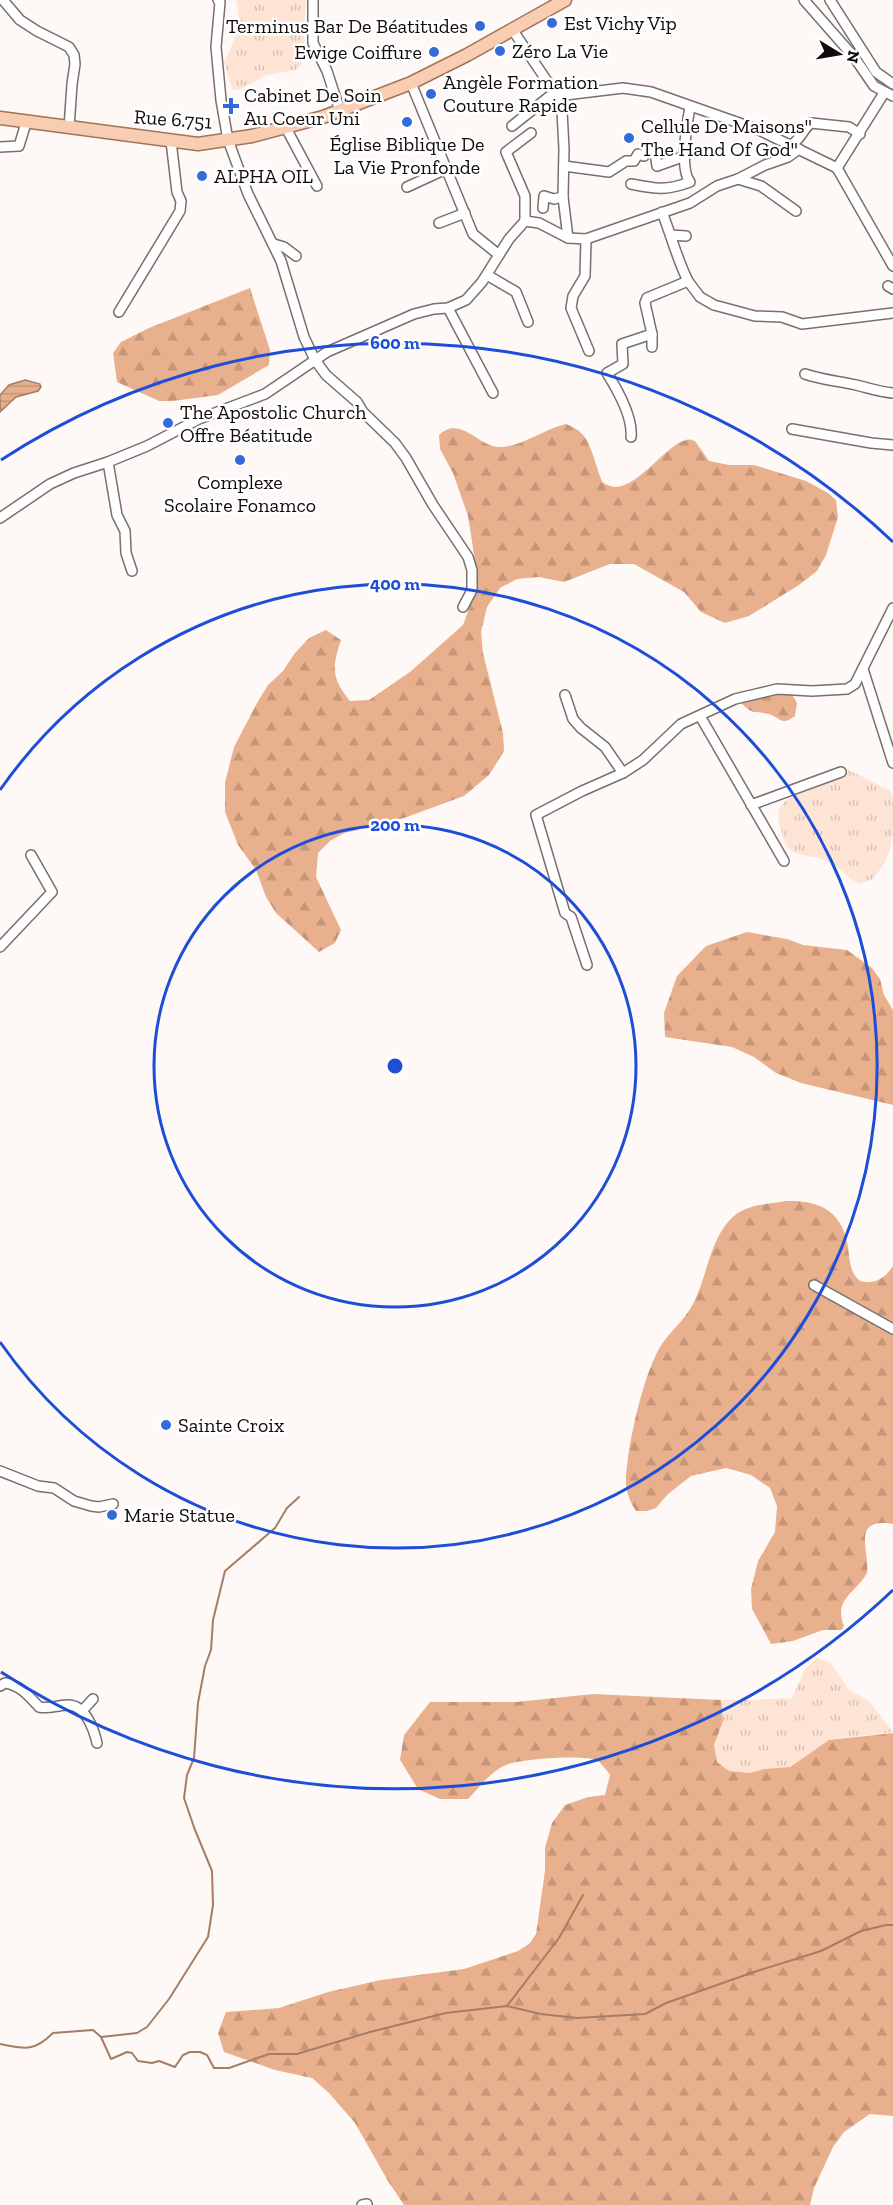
<svg xmlns="http://www.w3.org/2000/svg" width="893" height="2205" font-family="'Zilla Slab',serif">
<style>
.grass{fill:url(#grass-tufts)}
.forest{fill:url(#forest-firs)}
.water{fill:url(#water-rules);stroke:#a67d64;stroke-width:1.5}
.lines{fill:none;stroke-linecap:round;stroke-linejoin:round}
.stream{stroke:#a67d64;stroke-width:2}
.minor-casing{stroke:#77706c;stroke-width:12}
.major-casing{stroke:#a47355;stroke-width:15}
.minor{stroke:#fff;stroke-width:9}
.major{stroke:#f9cdb2;stroke-width:12}
.ring{fill:none;stroke:#1d4ed8;stroke-width:3}
.poi-dot{fill:#346bda;stroke:#fff;stroke-width:2}
.labels{text-anchor:middle;dominant-baseline:central;stroke-width:5;stroke-linejoin:round;paint-order:stroke}
.poi-label{font-size:20px;fill:#0e0b0a;stroke:#fff;text-anchor:start}
.street-label{font-size:20px;fill:#0e0b0a;stroke:#fff}
.centre{fill:#1d4ed8;stroke:#fff;stroke-width:3}
.ring-label{font-size:18px;text-anchor:middle;font-weight:bold;fill:#1d4ed8;stroke:#fff;stroke-width:5;stroke-linejoin:round;paint-order:stroke}
</style>
<defs>
<pattern id="grass-tufts" width="24" height="20" patternUnits="userSpaceOnUse" patternTransform="scale(1.5)"><rect width="24" height="20" fill="#fee4d5"/><path d="M3 7l-1-3M5 7V3M7 7l1-3M15 17l-1-3M17 17v-4M19 17l1-3" fill="none" stroke="#d8c2b6"/></pattern>
<pattern id="forest-firs" width="22" height="20" patternUnits="userSpaceOnUse" patternTransform="scale(1.5)"><rect width="22" height="20" fill="#e9b08e"/><path d="M5 1l3.5 6h-7zM16 11l3.5 6h-7z" fill="#c79679"/></pattern>
<pattern id="water-rules" width="6" height="5" patternUnits="userSpaceOnUse" patternTransform="scale(1.5)"><rect width="6" height="5" fill="#e7ae8b"/><path d="M0 2.5h6" fill="none" stroke="#c59477"/></pattern>
</defs>
<rect width="100%" height="100%" fill="#fef9f7"/>
<!-- grass -->
<g class="grass">
<path d="M236,0H306L304,35L305,50L301,65L295,70L266,75L239,90L232,89L224,62C235,40 242,24 236,0Z"/>
<path d="M847,769L889,790L893,796V832L889,853L882,867L873,879L859,884C848,878 840,868 829,862C818,856 804,857 793,852C786,848 784,840 782,833C771,802 786,799 812,789C825,784 834,771 847,769Z"/>
<path d="M816,1658L830,1662L849,1690L869,1701L893,1732L829,1740L790,1767L764,1769L751,1773L729,1771L717,1762L714,1745L723,1721L721,1700C737,1700 751,1700 767,1699C776,1698 783,1699 792,1698L805,1669Z"/>
</g>
<!-- forest -->
<g class="forest">
<polygon points="250,288 270,350 269,365 218,395 173,401 159,401 117,382 113,353 121,342 149,328"/>
<path d="M566,424C571,426 578,429 582,434C592,444 596,469 603,483C607,485 612,487 616,487C641,485 667,444 686,440C689,439 692,440 695,441L709,461L729,465H754L806,481L828,493L836,500L838,517L826,555L817,571L799,585L749,616L725,623L701,612L684,592L634,564H610L564,582L539,577L517,579L500,588L487,607L481,632L483,653L503,733L504,751L489,775L464,796L404,818L344,833L330,841L318,853L316,877L341,930L335,943L319,952L276,913L266,897L256,870L238,845L225,812V783L234,747L257,703L268,685L283,671L295,653L309,638L326,630L341,640C332,667 331,678 350,701L369,700L410,672L463,625L474,595L477,573L468,516L453,473L440,449L439,435C461,415 477,446 499,447C519,448 544,429 566,424Z"/>
<path d="M790,691L797,703L795,716C780,727 781,717 768,714C754,710 755,716 742,704L741,697Z"/>
<polygon points="747,932 787,939 803,945 847,950 872,968 880,979 884,995 893,1010 893,1105 801,1083 776,1073 754,1057 732,1047 665,1037 664,1013 677,976 706,946"/>
<path d="M786,1201C817,1200 840,1209 847,1242C850,1256 848,1271 860,1281C875,1285 885,1278 893,1266V1524C850,1517 870,1551 867,1573C856,1593 833,1599 844,1626L842,1630H823L793,1641L771,1644L752,1609L751,1589L758,1561L775,1532L777,1506L770,1488L751,1475L726,1468L691,1476L668,1494L656,1508L647,1511H636C630,1502 626,1491 626,1481C627,1447 644,1368 664,1341C674,1328 687,1317 694,1302C708,1274 710,1237 734,1216C747,1204 769,1204 786,1201Z"/>
<path d="M593,1694L721,1700L723,1721L714,1745L717,1762L729,1771L750,1773L764,1769L790,1767L829,1740L893,1733V2116L870,2114L844,2132L833,2147L814,2188L810,2205H404L388,2181L355,2123L329,2093L312,2078L275,2070L224,2052L218,2033L226,2012L279,2008L328,1992L381,1980L464,1969L518,1951L529,1944L536,1934L545,1871V1848L552,1823L565,1805L588,1797L605,1795L610,1775C607,1771 602,1764 598,1761C585,1754 520,1759 506,1765C491,1771 479,1788 468,1799H440L418,1789L400,1760L404,1735L430,1702H516Z"/>
</g>
<!-- water -->
<polygon class="water" points="25,380 40,384 41,387 38,391 16,397 0,412 0,395 9,385"/>
<g class="lines">
<!-- stream -->
<g class="stream">
<polyline points="507,2006 559,1938 583,1895"/>
<polyline points="101,2037 137,2033 147,2027 169,1999 208,1937 213,1905 212,1871 195,1830 184,1798 187,1775 194,1758 198,1703 205,1666 211,1650 213,1620 225,1571 275,1528 287,1508 299,1497"/>
<path d="M0,2044C25,2049 34,2052 53,2033L93,2030L101,2037L111,2059L127,2052L132,2053L138,2061L152,2063L159,2061L175,2067L183,2055L190,2052H200L207,2055L214,2068H229L269,2054H297L370,2032L446,2013L507,2006L541,2014L577,2018L645,2014L666,2003L754,1972L821,1951L861,1931L886,1925H893"/>
</g>
<defs>
<g id="minor">
<polyline points="3,0 20,20 37,31 69,47 74,55 75,64 72,84 69,128"/>
<polyline points="218,0 220,2 216,47 221,100 228,140 248,194 281,261 304,337 315,360 326,375 357,402 363,412 395,443 406,458 433,505 468,557 472,570 472,590 463,607"/>
<polyline points="313,0 313,43 327,71 340,111"/>
<polyline points="804,0 854,57 874,86 893,96"/>
<polyline points="830,0 876,72 893,84"/>
<polyline points="512,29 557,96 562,111 564,149 563,197 568,238"/>
<polyline points="411,83 473,234 499,255"/>
<polyline points="884,93 837,168 893,266"/>
<polyline points="557,96 623,88 651,92 759,130 837,168"/>
<polyline points="512,126 555,92"/>
<polyline points="286,128 317,186"/>
<path d="M791,145C801,139 803,129 811,123L849,127L860,134"/>
<polyline points="0,147 19,146 26,123"/>
<polyline points="564,166 609,172 626,161 634,161 638,154 644,156 646,151 655,153 657,166 685,156"/>
<polyline points="738,179 761,186 796,211"/>
<path d="M631,184C656,189 666,191 690,182C679,168 687,124 690,107"/>
<polyline points="407,187 446,169"/>
<polyline points="543,208 544,196 554,199 563,197"/>
<polyline points="525,221 525,196 506,152 531,133"/>
<polyline points="439,223 465,213"/>
<polyline points="671,235 686,236"/>
<polyline points="586,239 585,276 573,296 571,308 589,351"/>
<polyline points="274,244 284,247 296,256"/>
<polyline points="487,275 516,292 528,322"/>
<polyline points="688,281 700,297 714,305 755,316 782,317 802,324 893,313"/>
<polyline points="888,286 893,289"/>
<polyline points="448,308 493,393"/>
<polyline points="119,312 180,211 181,201 177,192 171,141"/>
<polyline points="652,334 652,347"/>
<path d="M805,374C822,380 839,381 856,385C869,388 879,392 893,393"/>
<polyline points="792,429 871,443 893,445"/>
<path d="M631,437C633,418 617,389 607,373L623,364L622,344L652,334L645,303L647,298L688,281C677,259 671,235 662,212"/>
<polyline points="0,518 50,484 74,473 108,462"/>
<polyline points="132,571 126,553 125,531 117,515 108,462 147,446 199,419 265,394 327,352 414,314 434,309 448,308 466,300 482,282 509,239 525,221 539,223 568,238 586,239 690,203 717,186 738,179 765,165 788,157 799,149"/>
<polyline points="863,669 893,763"/>
<polyline points="565,695 573,719 581,728 605,747 623,773"/>
<polyline points="700,716 784,861"/>
<polyline points="751,805 841,772"/>
<polyline points="0,947 52,892 31,855"/>
<polyline points="587,965 571,917 565,913 536,815 582,791 623,773 643,760 681,724 735,699 777,689 812,691 847,689 855,684 893,608"/>
<polyline points="814,1285 893,1329"/>
<polyline points="0,1471 38,1486 54,1488 74,1501 91,1506 99,1507 113,1504"/>
<path d="M0,1686L5,1683C20,1685 29,1696 39,1707C50,1709 58,1705 69,1705C86,1706 94,1730 97,1743"/>
<polyline points="82,1711 93,1699"/>
<polyline points="362,2205 367,2204"/>
</g>
<polyline id="major" points="0,118 198,144 252,136 323,117 411,83 467,55 565,0"/>
</defs>
<!-- minor casing -->
<use href="#minor" class="minor-casing"/>
<!-- major casing -->
<use href="#major" class="major-casing"/>
<!-- minor -->
<use href="#minor" class="minor"/>
<!-- major -->
<use href="#major" class="major"/>
</g>
<!-- distance rings -->
<g class="ring">
<circle cx="395" cy="1066" r="241"/>
<path d="M0 790A482 482 0 1 1 0 1342"/>
<path d="M893 1590A723 723 0 0 1 1 1672M1 460A723 723 0 0 1 893 542"/>
</g>
<!-- markers -->
<g class="poi-dot">
<circle cx="552" cy="23" r="6"/>
<circle cx="480" cy="26" r="6"/>
<circle cx="500" cy="51" r="6"/>
<circle cx="434" cy="52" r="6"/>
<circle cx="431" cy="94" r="6"/>
<path d="M228 97h6v6h6v6h-6v6h-6v-6h-6v-6h6z"/>
<circle cx="407" cy="122" r="6"/>
<circle cx="629" cy="138" r="6"/>
<circle cx="202" cy="176" r="6"/>
<circle cx="168" cy="423" r="6"/>
<circle cx="240" cy="460" r="6"/>
<circle cx="166" cy="1425" r="6"/>
<circle cx="112" cy="1515" r="6"/>
</g>
<g class="labels">
<!-- poi labels -->
<g class="poi-label">
<text x="564" y="23">Est Vichy Vip</text>
<text x="468" y="26" text-anchor="end">Terminus Bar De Béatitudes</text>
<text x="512" y="51">Zéro La Vie</text>
<text x="422" y="52" text-anchor="end">Ewige Coiffure</text>
<text x="443" y="82">Angèle Formation<tspan x="443" dy="23">Couture Rapide</tspan></text>
<text x="244" y="95">Cabinet De Soin<tspan x="244" dy="23">Au Coeur Uni</tspan></text>
<text x="641" y="126">Cellule De Maisons"<tspan x="641" dy="23">The Hand Of God"</tspan></text>
<text x="407" y="144" text-anchor="middle">Église Biblique De<tspan x="407" dy="23">La Vie Pronfonde</tspan></text>
<text x="214" y="176">ALPHA OIL</text>
<text x="180" y="412">The Apostolic Church<tspan x="180" dy="23">Offre Béatitude</tspan></text>
<text x="240" y="482" text-anchor="middle">Complexe<tspan x="240" dy="23">Scolaire Fonamco</tspan></text>
<text x="178" y="1425">Sainte Croix</text>
<text x="124" y="1515">Marie Statue</text>
</g>
<!-- street labels -->
<g class="street-label">
<text transform="translate(173 119) rotate(4)">Rue 6.751</text>
</g>
</g>
<circle cx="395" cy="1066" r="9" class="centre"/>
<g class="ring-label">
<text x="395" y="349">600 m</text>
<text x="395" y="590">400 m</text>
<text x="395" y="831">200 m</text>
</g>
<!-- north arrow -->
<g transform="translate(839 54) rotate(101)" stroke="#ffffff" stroke-width="4.5" paint-order="stroke">
<path d="M0-4.5L10 22L0 15L-10 22Z" fill="#0e0b0a"/>
<text y="-9" font-size="16" font-weight="bold" text-anchor="middle" fill="#0e0b0a">N</text>
</g>
</svg>
